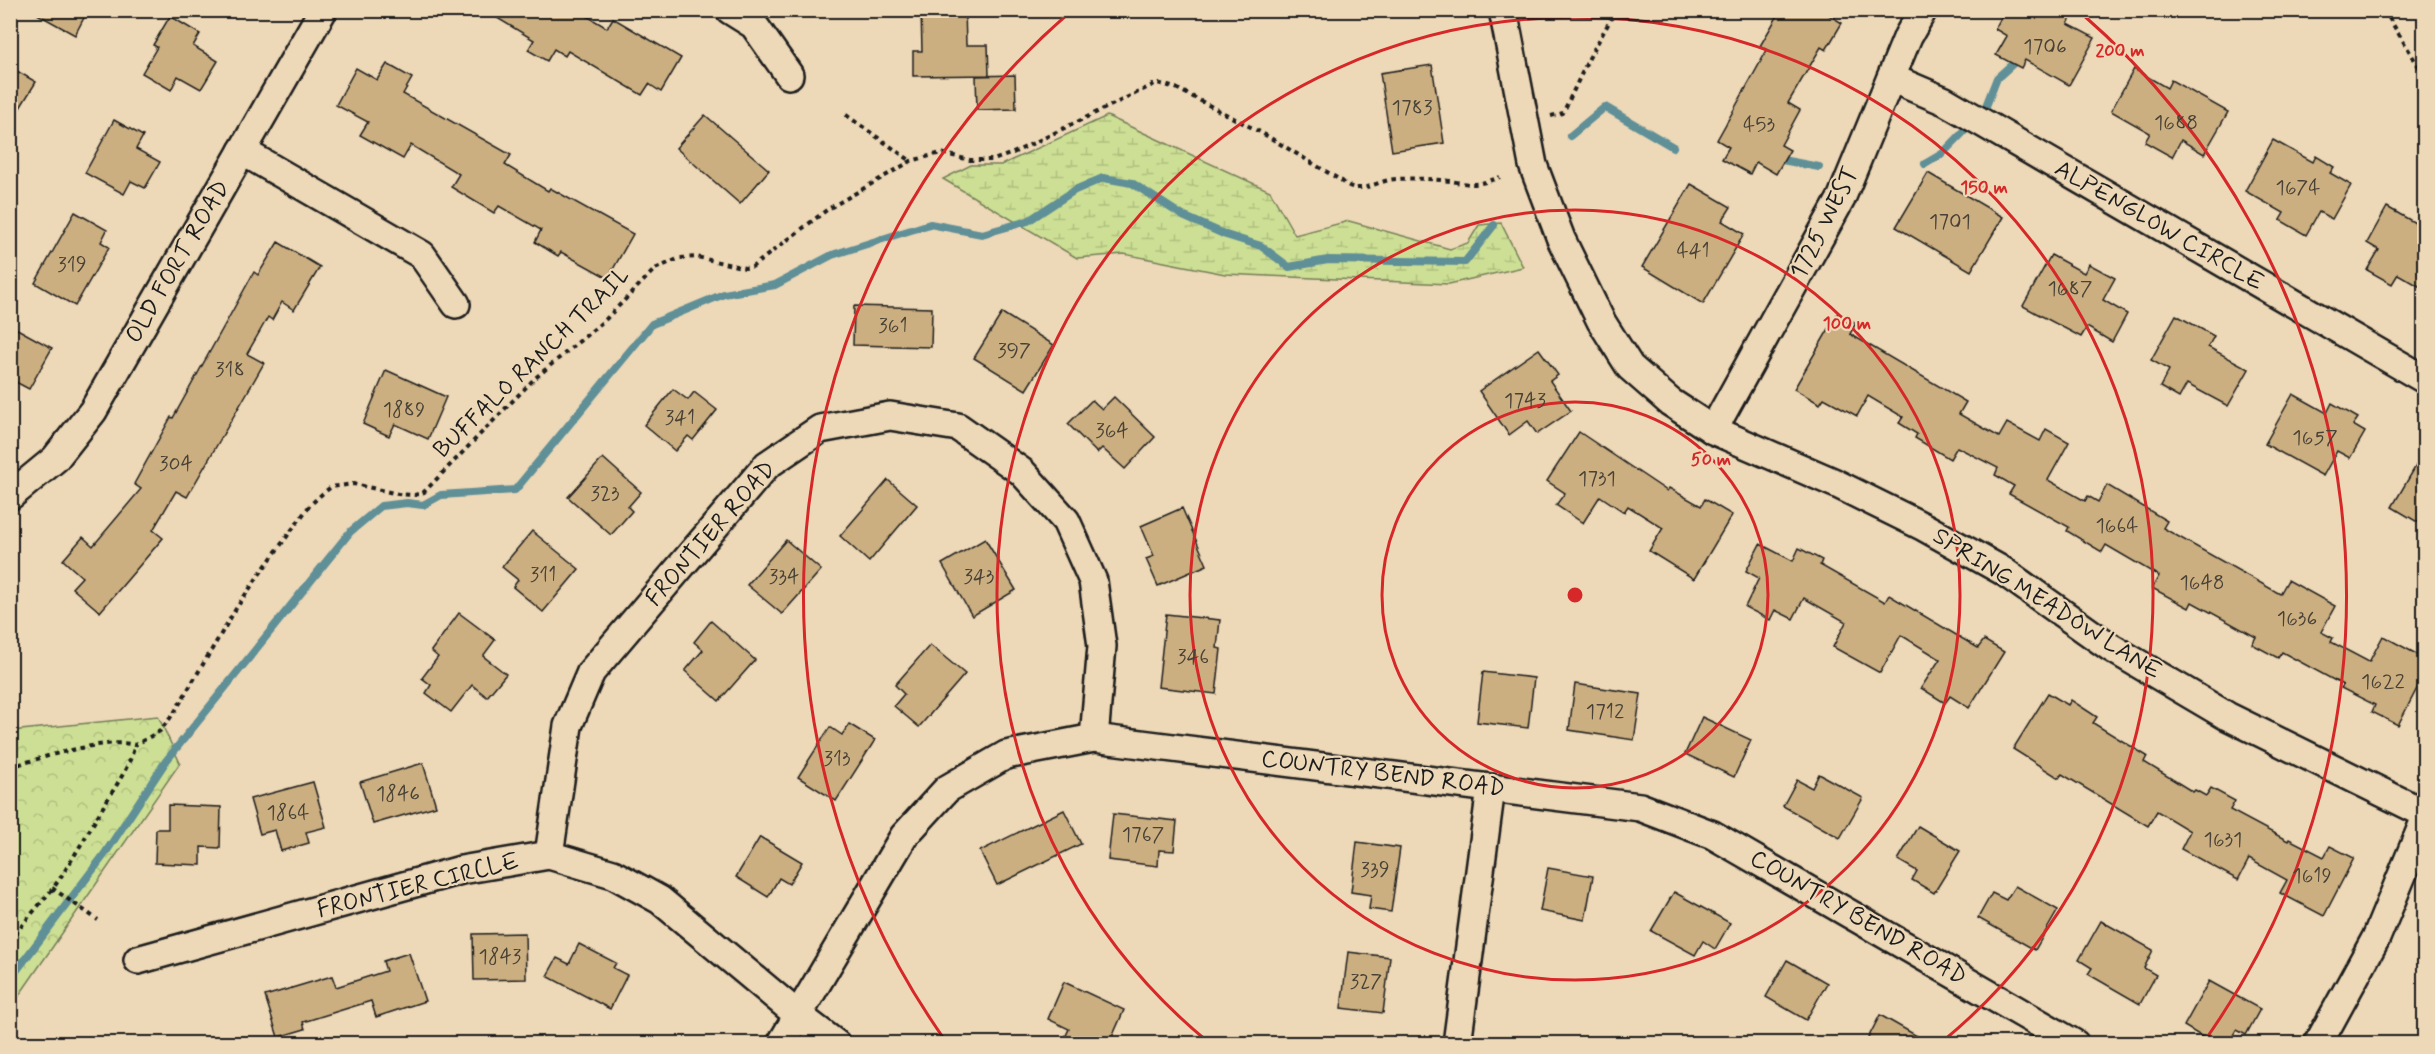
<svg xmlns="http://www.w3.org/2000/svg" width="2435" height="1054" font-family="Mynerve,sans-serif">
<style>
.wetland{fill:url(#wetland-marsh);stroke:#747e58;stroke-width:1.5}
.park{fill:url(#park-crowns);stroke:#747e58;stroke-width:1.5}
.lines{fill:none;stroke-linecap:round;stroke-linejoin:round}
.stream{stroke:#5f8f97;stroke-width:8}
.building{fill:#ccaf81;stroke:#1c1c1c;stroke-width:1.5}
.minor-casing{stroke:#1c1c1c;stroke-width:32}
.path{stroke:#1c1c1c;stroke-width:4;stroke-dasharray:4.5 4.5;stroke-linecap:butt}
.minor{stroke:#edd8b7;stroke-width:27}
.ring{fill:none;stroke:#d62828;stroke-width:3}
.labels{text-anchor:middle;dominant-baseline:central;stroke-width:4.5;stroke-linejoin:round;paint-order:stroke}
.number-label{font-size:21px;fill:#484135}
.street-label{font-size:24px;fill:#1c1c1c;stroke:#edd8b7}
.centre{fill:#d62828;stroke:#edd8b7;stroke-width:3}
.ring-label{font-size:18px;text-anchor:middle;font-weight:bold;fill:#d62828;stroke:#edd8b7;stroke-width:4.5;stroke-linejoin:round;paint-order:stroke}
</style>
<defs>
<pattern id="wetland-marsh" width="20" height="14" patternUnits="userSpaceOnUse" patternTransform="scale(1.5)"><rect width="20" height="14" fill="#cddf94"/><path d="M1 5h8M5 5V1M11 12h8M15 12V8" fill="none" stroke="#afbf7f"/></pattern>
<pattern id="park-crowns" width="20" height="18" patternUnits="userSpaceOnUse" patternTransform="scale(1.5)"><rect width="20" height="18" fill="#cddf94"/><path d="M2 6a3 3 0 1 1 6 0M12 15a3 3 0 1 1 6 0" fill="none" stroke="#afbf7f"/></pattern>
</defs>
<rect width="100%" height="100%" fill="#edd8b7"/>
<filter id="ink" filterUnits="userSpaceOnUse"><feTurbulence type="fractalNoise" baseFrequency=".0167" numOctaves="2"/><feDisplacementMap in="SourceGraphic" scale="12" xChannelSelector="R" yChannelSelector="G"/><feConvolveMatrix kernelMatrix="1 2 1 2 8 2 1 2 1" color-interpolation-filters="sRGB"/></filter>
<g filter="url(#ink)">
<!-- wetland -->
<polygon class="wetland" points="1107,116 1270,191 1295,235 1349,221 1450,249 1468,243 1479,225 1501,223 1523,267 1449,284 1225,274 1124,254 1077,258 943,179 971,165 1001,165"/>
<!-- park -->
<polygon class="park" points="158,716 180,763 11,1007 11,731"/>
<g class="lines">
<!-- stream -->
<g class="stream">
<polyline points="1570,136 1605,107 1673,147"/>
<polyline points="1777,159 1819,167"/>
<polyline points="1925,164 1942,154 1984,111 1997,78 2019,58"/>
<polyline points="10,979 104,855 166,761 350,532 381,506 407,503 423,505 441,495 515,490 652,324 724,294 775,285 832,255 930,224 982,234 1028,221 1075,190 1103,178 1132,183 1183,216 1226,235 1261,246 1289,267 1328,260 1465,262 1494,225"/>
</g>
</g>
<!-- building -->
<g class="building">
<polygon points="30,10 88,10 75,35"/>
<polygon points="484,10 577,10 607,28 613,18 681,58 661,92 649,84 642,95 568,51 565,56 554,49 547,61 528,50 534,40"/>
<polygon points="921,10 965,10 966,45 988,45 989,75 913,76 913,51 922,51"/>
<polygon points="1781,10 1821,10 1842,23 1826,50 1821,47 1788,103 1800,110 1781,145 1790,150 1776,174 1756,162 1750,174 1722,159 1729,147 1717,140 1767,50 1760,46"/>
<polygon points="2005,10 2075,10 2068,24 2095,38 2069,85 2025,60 2021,68 1996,55 2007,36 1995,29"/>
<polygon points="170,16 200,34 193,46 218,61 201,89 178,76 171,90 142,73 157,47 153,45"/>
<polygon points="387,64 412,78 403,94 511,155 505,165 548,191 550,188 633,234 608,278 561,252 558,256 535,242 541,230 499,206 494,213 451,187 459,174 411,145 403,159 360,135 368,122 336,105 356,68 377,80"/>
<polygon points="1432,65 1444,143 1392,151 1380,73"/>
<polygon points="10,67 36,82 10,124"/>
<polygon points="2134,69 2167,88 2171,80 2228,112 2204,154 2181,140 2172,157 2145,142 2150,133 2111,111"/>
<polygon points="1015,75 1016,109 977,110 976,76"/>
<polygon points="705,115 769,170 740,204 676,148"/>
<polygon points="114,120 143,136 136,149 160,162 145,188 131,181 124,194 85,173"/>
<polygon points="2273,140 2313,162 2316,156 2334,167 2330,173 2351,185 2332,219 2319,212 2306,235 2280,220 2284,213 2245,191"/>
<polygon points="1928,173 2003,217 1971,271 1896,227"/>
<polygon points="1691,184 1731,207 1722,221 1744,234 1703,304 1642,267"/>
<polygon points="2387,207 2424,228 2424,289 2398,274 2392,284 2367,270 2379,250 2367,243"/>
<polygon points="75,212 107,230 101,242 109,247 75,306 35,283"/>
<polygon points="278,242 320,267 294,310 282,302 272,320 268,317 247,354 264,363 247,393 187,497 176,491 153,530 163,538 100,612 72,588 82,577 63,560 83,537 93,546 141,489 134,484 171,417 173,418 254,272 258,275"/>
<polygon points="2051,255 2084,273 2089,264 2115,278 2103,300 2127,314 2112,342 2087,327 2081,337 2023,306"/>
<polygon points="854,306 932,308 931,347 853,345"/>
<polygon points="1002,313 1054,345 1026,390 974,358"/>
<polygon points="1838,313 1856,323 1850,334 1966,402 1959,414 1999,437 2007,423 2040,441 2046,429 2069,442 2048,480 2085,501 2088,496 2098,502 2107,485 2167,521 2163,528 2280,594 2288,580 2335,606 2321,632 2333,638 2331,642 2369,662 2383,636 2424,658 2424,675 2398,725 2372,712 2375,705 2341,688 2343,685 2282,652 2278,658 2252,644 2256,637 2192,602 2189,608 2152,588 2159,576 2106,545 2102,552 2067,531 2069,527 2009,494 2014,486 1995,475 1998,468 1957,447 1950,459 1915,438 1917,434 1899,423 1903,417 1868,396 1857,416 1824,398 1820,404 1794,389"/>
<polygon points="2176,315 2214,336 2208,347 2249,369 2228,406 2187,384 2179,398 2160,387 2169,370 2151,360"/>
<polygon points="10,325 52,348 29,389 10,379"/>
<polygon points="1539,349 1558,375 1550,381 1571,411 1537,434 1528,421 1509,435 1479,391"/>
<polygon points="386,370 446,397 428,439 395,424 389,436 363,424"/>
<polygon points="673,389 688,400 694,392 717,410 693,440 688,436 675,451 644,425"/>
<polygon points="2293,394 2327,413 2332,403 2358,418 2353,425 2365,432 2350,458 2337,451 2323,476 2265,444"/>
<polygon points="1114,397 1155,437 1125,469 1102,448 1097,453 1068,424 1092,400 1102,409"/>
<polygon points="1579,432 1667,491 1669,488 1701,506 1705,499 1732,515 1694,579 1649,551 1663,528 1628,506 1624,512 1600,496 1583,523 1556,505 1565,493 1547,481"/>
<polygon points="2424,452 2424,526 2392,507"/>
<polygon points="603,458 641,492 628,507 632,511 611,535 568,497"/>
<polygon points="888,480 917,505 869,562 840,536"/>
<polygon points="1182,508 1207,565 1158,586 1146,559 1154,556 1141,526"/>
<polygon points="532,531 579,569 543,612 513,587 518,580 502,567"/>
<polygon points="985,539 1016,590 972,616 942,564"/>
<polygon points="786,540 821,570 782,614 747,585"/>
<polygon points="1760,544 1793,561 1799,548 1822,560 1820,565 1885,602 1889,595 1978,648 1984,640 2004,652 1969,708 1950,696 1945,703 1921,688 1940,659 1901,635 1880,673 1833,647 1846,622 1804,598 1793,619 1775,610 1770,620 1745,607 1759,578 1746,571"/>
<polygon points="459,613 495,640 483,656 506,674 487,697 472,685 451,712 426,693 431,685 422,678 438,657 431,651"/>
<polygon points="1166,614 1220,620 1217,648 1221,649 1216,694 1158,687"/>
<polygon points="711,621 755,660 719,701 685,671 703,650 694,642"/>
<polygon points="930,645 965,674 919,727 894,706 904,694 895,685"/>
<polygon points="1483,672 1534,678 1528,728 1477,722"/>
<polygon points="1575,684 1641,694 1634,740 1569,730"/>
<polygon points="2048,693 2068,705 2071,700 2097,717 2093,723 2147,756 2144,762 2193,792 2195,790 2206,796 2211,788 2235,801 2230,810 2288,841 2289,839 2324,857 2330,846 2354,858 2324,916 2280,893 2287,880 2249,859 2238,880 2181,849 2190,831 2157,811 2148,826 2062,774 2059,778 2013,749"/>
<polygon points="1702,717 1751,740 1734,777 1685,754"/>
<polygon points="849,724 875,740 836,801 798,777 830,727 842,735"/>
<polygon points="423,763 436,806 373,824 360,782"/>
<polygon points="1819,774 1863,798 1840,838 1783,806 1797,780 1812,788"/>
<polygon points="313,782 326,827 306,832 309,843 281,851 275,830 260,834 250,799"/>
<polygon points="168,805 221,807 220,848 201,847 201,865 155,863 156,829 168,829"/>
<polygon points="1064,810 1081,844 997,885 980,851"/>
<polygon points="1113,814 1177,821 1174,851 1159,850 1158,866 1108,860"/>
<polygon points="1918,826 1960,851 1934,893 1912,880 1917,871 1898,860"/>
<polygon points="760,837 802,862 789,884 779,878 768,897 736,877"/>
<polygon points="1357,842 1400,848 1391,912 1369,909 1371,895 1351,892"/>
<polygon points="1548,868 1593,876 1585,920 1540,911"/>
<polygon points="2015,886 2058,910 2035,950 1978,918 1992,893 2006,900"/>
<polygon points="1674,892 1730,923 1715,949 1703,941 1695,955 1651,931"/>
<polygon points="2101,921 2153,950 2144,968 2156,975 2140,1004 2088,974 2092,968 2079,960"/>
<polygon points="525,933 526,979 474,980 473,934"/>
<polygon points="579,944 616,963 613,968 627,975 610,1009 547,976 557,958 569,964"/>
<polygon points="1348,952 1390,957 1383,1013 1341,1008"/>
<polygon points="409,953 425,1001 376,1017 371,1001 303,1022 305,1029 278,1037 265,996 332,976 336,987 386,971 383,961"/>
<polygon points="1787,960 1827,983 1806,1020 1766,997"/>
<polygon points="2209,981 2260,1009 2246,1035 2237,1030 2229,1044 2214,1044 2184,1026"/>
<polygon points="1064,982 1124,1010 1109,1044 1062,1044 1069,1029 1048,1019"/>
<polygon points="1880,1015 1931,1044 1865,1044"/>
</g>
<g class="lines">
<defs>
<g id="minor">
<polyline points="730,10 754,25 789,75"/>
<polyline points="1503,10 1533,165 1561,239 1601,321 1630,367 1670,402 1713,430 1835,483 1924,527 2003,571 2110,647 2227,716 2424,813"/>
<polyline points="1891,78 1945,101 2424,379"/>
<polyline points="242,151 422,255 456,304"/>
<polyline points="1713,430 1841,199 1908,36 1923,10"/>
<polyline points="10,496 55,459 93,411 323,10"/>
<polyline points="549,855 568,726 591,672 767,465 820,429 890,416 958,427 1022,472 1066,521 1093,581 1102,646 1094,738"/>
<polyline points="138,960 461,870 549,855 613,874 660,900 798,1015 836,1044"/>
<polyline points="781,1044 904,836 947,789 1006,755 1094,738 1640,807 1713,835 2075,1044"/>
<polyline points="1457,1044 1491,788"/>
<polyline points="2318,1044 2376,938 2424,822"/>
</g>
</defs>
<!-- minor casing -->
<use href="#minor" class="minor-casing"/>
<!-- path -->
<g class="path">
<polyline points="2384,10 2424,75"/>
<polyline points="846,115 911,161"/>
<polyline points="1551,116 1563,113 1589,58 1616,10"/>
<path d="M10,767C41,758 106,737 135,745L160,731L174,713L237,607L261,572L310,505L322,494L331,487L354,484L398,494L415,495L424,492L534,379L606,319L655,269L680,258L697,257L745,268L752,267L828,209L911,161L941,153L970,160H993L1013,153L1157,83L1176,88L1262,133L1342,181C1360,198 1377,179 1398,179C1415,178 1433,179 1450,181C1457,182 1466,184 1473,184C1482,184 1492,180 1500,177"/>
<polyline points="52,888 98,920"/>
<path d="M10,942C23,922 40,905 54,887C72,861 87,834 103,807C115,787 129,768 135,745"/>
</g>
<!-- minor -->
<use href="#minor" class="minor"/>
</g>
</g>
<!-- distance rings -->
<g class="ring">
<circle cx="1575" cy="595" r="193"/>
<circle cx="1575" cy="595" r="385"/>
<path d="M1207 1041A578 578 0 1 1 1943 1041"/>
<path d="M947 1043A771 771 0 0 1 1069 13M2081 13A771 771 0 0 1 2203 1043"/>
</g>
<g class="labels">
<!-- number labels -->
<g class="number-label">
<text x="2045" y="47">1706</text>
<text x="1412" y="108">1783</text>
<text x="2176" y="123">1688</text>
<text x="1759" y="125">453</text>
<text x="2298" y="188">1674</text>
<text x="1950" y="222">1701</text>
<text x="1693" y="251">441</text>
<text x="72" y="265">319</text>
<text x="2070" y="289">1687</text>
<text x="893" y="326">361</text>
<text x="1014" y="351">397</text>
<text x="230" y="370">318</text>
<text x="1525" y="401">1743</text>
<text x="404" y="410">1889</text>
<text x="680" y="418">341</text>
<text x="1112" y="431">364</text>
<text x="2315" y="438">1657</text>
<text x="176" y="464">304</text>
<text x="1597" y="479">1731</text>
<text x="605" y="494">323</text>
<text x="2117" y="526">1664</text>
<text x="543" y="575">311</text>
<text x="784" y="577">334</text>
<text x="979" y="577">343</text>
<text x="2202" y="583">1648</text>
<text x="2297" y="619">1636</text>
<text x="1193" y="657">346</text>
<text x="2383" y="682">1622</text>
<text x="1605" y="712">1712</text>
<text x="837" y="759">313</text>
<text x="398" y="794">1846</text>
<text x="288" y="813">1864</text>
<text x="1143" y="835">1767</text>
<text x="2223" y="840">1631</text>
<text x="1375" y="870">339</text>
<text x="2312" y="876">1619</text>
<text x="500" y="957">1843</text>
<text x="1366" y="982">327</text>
</g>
<!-- street labels -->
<g class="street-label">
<text transform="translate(1825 223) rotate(-63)">1725 WEST</text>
<text transform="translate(2159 226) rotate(30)">ALPENGLOW CIRCLE</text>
<text transform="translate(178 262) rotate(-60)">OLD FORT ROAD</text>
<text transform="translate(532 363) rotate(-44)">BUFFALO RANCH TRAIL</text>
<text transform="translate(711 534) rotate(-49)">FRONTIER ROAD</text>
<text transform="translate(2047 604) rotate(32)">SPRING MEADOW LANE</text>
<text transform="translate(1383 774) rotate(7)">COUNTRY BEND ROAD</text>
<text transform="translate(418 886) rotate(-14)">FRONTIER CIRCLE</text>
<text transform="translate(1858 918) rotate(30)">COUNTRY BEND ROAD</text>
</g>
</g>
<circle cx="1575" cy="595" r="9" class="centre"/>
<g class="ring-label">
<text x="2120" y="56">200 m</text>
<text x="1984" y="193">150 m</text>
<text x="1847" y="329">100 m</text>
<text x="1711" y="465">50 m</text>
</g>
<!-- margin -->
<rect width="2435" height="1054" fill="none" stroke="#edd8b7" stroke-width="36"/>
<rect x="18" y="18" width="2399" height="1018" fill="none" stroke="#1c1c1c" stroke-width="2" filter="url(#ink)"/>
</svg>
